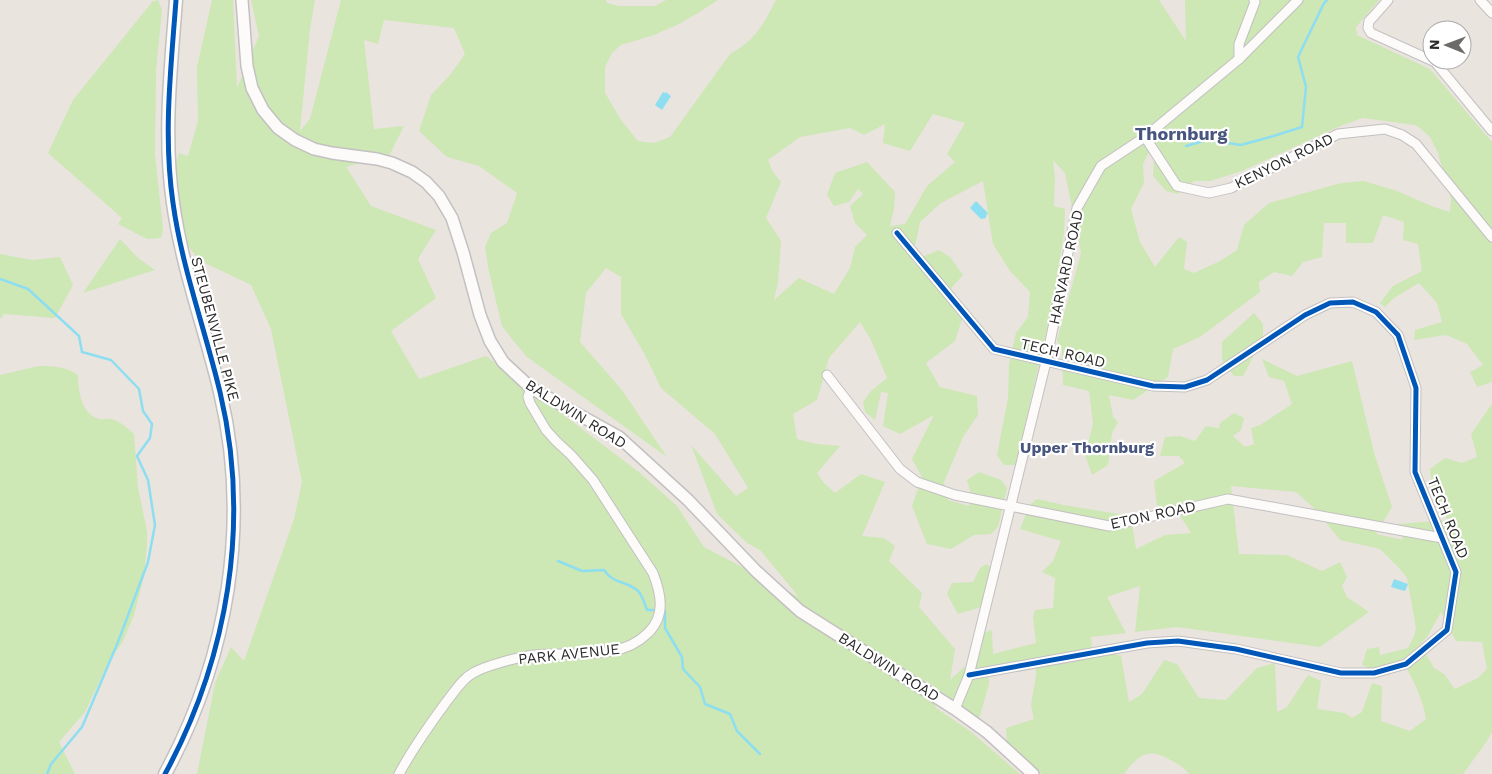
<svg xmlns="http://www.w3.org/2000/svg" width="1492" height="774" font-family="'Work Sans',sans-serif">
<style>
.green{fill:#cde7b5;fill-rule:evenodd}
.water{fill:#8ddef0}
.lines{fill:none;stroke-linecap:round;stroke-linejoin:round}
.stream{stroke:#8ddef0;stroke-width:2.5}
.minor-casing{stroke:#c3c0c1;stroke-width:11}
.tertiary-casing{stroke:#c3c0c1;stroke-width:14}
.secondary-casing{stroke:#c3c0c1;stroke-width:15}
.minor{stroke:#fcfbfa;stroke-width:9}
.tertiary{stroke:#fcfbfa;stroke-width:11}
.secondary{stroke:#fcfbfa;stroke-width:12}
.cycleway-casing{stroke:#fff;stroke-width:8}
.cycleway{stroke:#0057b8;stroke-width:5}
.labels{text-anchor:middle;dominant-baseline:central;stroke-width:4.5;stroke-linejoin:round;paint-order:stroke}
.street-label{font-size:15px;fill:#2a2a2a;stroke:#fff}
.neighbourhood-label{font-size:16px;font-weight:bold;fill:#47557f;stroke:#fff}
.quarter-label{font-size:18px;font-weight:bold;fill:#47557f;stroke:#fff}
</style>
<rect width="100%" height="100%" fill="#eae4df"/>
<!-- green -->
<g class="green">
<polygon points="158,0 162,10 156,71 155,154 163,229 161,238 147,239 118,224 122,218 48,153 73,100 153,1"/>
<path d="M212,0H233L237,88L259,36L251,0H315L310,29L300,131L310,119L341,0H606L607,3L619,6H655L666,0H718L698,13L679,24L654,35L621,45L612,53L605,67V93L621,120L638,141L654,143L670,137L730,54C756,40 763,25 776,0H1159L1186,41L1185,0H1379L1356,27L1357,35L1430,69L1492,142V732L1487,741L1463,774H1189C1185,769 1180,765 1174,762C1150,747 1140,752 1124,774H1042L1007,743L1006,728L1034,719L1031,705L1036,675V659L988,668L989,684L979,719L925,680L936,708L970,731L1020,774H197L215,683L231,647L244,661L294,519L302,482L271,329L251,285L199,260L183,239L173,178L179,153L188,156L198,121L197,67ZM384,20L454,28L465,54L450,75L431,95L419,131L447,157L479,166L517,193L507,223L491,233L485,247L489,272L502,326L516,344L527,357L667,457L622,390L580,342L586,293L606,268L621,277V314L644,353L661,388L715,434L748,488L736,496L691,445L717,514L747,543L760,550L799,597L704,547L677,506L640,473L486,356L419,379L391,331L436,298L418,259L436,230L371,206L346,167L390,154L404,126L374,129L364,40L378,44ZM933,114L965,123L947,154L955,162L927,186L905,224L890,226L894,209L895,192L867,162L835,173L827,195L834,206L849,202L858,189L863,194L850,206L855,223L867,235L855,247L850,268L834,294L799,278L774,300L778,282L781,241L766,218L781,182L773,172L768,160L800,137L850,128L864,135L885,124L883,143L910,151ZM1362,118L1415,125L1420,128L1430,137L1438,153L1451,199L1450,212L1434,207L1397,191L1364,181L1341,183L1269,203L1244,225L1237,250L1220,261L1194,273L1184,269L1187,242L1179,237L1155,267L1140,242L1131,209L1144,183L1143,164L1155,140L1153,176L1166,191L1178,194L1194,181H1210L1242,171L1338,127ZM1053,160L1065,173L1081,253L1057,340L1062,351L1063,385L1089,391L1093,424L1085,455L1092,475L1108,465L1112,433L1118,422L1113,417L1109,395L1133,400L1168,377L1173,349L1200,337L1260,292L1259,282L1274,272L1292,276L1303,262L1322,257L1324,223H1346V243H1373L1383,215L1404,222L1403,240L1418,244L1422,271L1393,286L1380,303L1385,307L1394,298L1419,283L1437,303L1442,322L1415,330L1414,340L1446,335L1467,344L1483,365L1470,372L1477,387L1492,382V404L1471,434L1477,457L1462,463L1445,458L1430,469L1433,499L1448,520L1398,524L1403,540L1376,534L1392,507L1375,456L1352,361L1297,376L1262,359L1269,377L1284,381L1292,404L1260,425L1251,428L1254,444L1245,447L1233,436L1241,430L1244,418L1234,413L1220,423L1219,428L1206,426L1195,441L1180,436L1165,437L1160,456H1179L1185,463L1154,481L1157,505L1179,514L1191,533L1165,535L1136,549L1131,516L1064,505L1037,499L1030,505L1020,529L1061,541L1053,561L1042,572L1055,578L1053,608L1035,610L1033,617L1036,643L993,654L992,630L984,633L972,672L964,667L950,680L955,649L919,607L922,593L889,561L895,546L884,538L862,536L885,482L861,474L835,493L824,483L817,473L840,446L816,444L797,439L793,414L817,400L829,358L860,322L871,340L887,378L870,392L863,402L865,412L875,420L881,392L888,393L883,426L900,434L934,415L912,459L922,477L912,506L927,544L951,549L974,535L991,534L998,527L1007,488L1001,480L979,472L967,480L971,494L969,506L948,500L944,482L963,437L978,415L977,396L940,387L926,363L955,341L962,319L944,296L963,275L950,257L939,250L922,257L919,267L912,261L920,222L941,203L983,181L993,244L1010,271L1030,292L1028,317L1016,333L1009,364L1008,398L997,455L1004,465H1016L1053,302L1064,233L1065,209L1054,206L1055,178ZM1231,486L1296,492L1316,510L1340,540L1380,549L1399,568L1407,578L1416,628L1414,636L1408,648L1380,655L1379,647L1367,649L1362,665L1374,670L1406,660L1427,637L1441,612L1456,641L1482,642L1487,669L1478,678L1455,689L1444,674L1434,668L1426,654L1407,669C1416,685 1423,701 1426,719L1410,731L1381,721L1382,686L1372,683L1362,712L1352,718L1345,713L1317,709L1321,681L1308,675L1287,707L1277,712L1275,663L1257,668L1226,700L1199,698L1177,664L1164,660L1142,694L1129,702L1121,656L1092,648L1091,637L1126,633L1107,597L1140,586L1135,632L1177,627L1320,647L1369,612L1347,597L1342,586L1347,577L1340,562L1322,571L1287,555L1239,554Z"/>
<polygon points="120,239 138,258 155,270 83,293"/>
<polygon points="0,254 32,260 60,257 73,285 55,318 4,314 0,319"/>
<polygon points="1254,313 1263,324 1263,338 1243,376 1234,376 1222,360 1222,342"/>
<path d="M39,366C54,366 65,366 78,375C78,390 81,414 99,419C103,420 107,418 111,419C120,421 127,428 134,434L138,488L147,531V545L144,576L134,615L123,641L108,663L85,712L59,742L75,774H0V375Z"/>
<polygon points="987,564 992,569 981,607 958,614 947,594 952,583 973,582 980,568"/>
</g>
<!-- water -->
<g class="water">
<polygon points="663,92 665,93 666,92 671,96 662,110 655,105"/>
<polygon points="976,201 988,213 986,216 986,218 981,219 970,208"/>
<polygon points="1394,579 1408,584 1405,591 1391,587"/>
</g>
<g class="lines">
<!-- stream -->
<g class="stream">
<polyline points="1186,146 1207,140 1241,145 1270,137 1302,127 1306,87 1298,57 1324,3 1327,0"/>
<polyline points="0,279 28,289 79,336 82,352 111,360 139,389 143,411 152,424 150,438 137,456 148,480 155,525 148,562 118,642 82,727 51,764 47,774"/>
<path d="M558,561L582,571L604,570C614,585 626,580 638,591C642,595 645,604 647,610H653"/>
<polyline points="665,611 665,628 682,657 683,669 700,687 705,704 730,714 737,731 760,754"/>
</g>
<defs>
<g id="minor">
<polyline points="1388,0 1373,17 1369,21 1368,28 1371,33 1435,62 1492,131"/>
<polyline points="1480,0 1492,13"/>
<polyline points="1239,59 1239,44 1255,2 1254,0"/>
<polyline points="1145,137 1177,186 1209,193 1231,188 1338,134 1385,129 1402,135 1416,144 1492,237"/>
<polyline points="897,233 994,349 1153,386 1185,387 1207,380 1305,315 1330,303 1353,302 1376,312 1398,335 1416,388 1415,472 1456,572 1447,630 1406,664 1374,673 1341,673 1236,649 1178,641 1147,643 969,675"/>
<polyline points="827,375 900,469 917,482 955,495 1109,526 1228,499 1442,538"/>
<polyline points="955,709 969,675 1046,362 1077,208 1101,166 1145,137 1239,59 1298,0"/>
<path d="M399,774C413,748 430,724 447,701C455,691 462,679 473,673C485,666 521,656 535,655C572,651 619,662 648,633C666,615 661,594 653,573L593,480L571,455L556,441L546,430L530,403L528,397L531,388"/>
</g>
<polyline id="tertiary" points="242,0 247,66 252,88 263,110 278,128 295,140 314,149 332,153 377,159 392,163 412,172 426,182 439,196 452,218 463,252 480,315 490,341 503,362 531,388 619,437 688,500 756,571 800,611 955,709 987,732 1033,774"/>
<path id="secondary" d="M165,774C228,658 251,522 220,392C205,329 182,268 173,203C163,135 171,68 176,0"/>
</defs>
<!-- minor casing -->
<use href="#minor" class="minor-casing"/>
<!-- tertiary casing -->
<use href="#tertiary" class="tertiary-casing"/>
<!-- secondary casing -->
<use href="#secondary" class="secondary-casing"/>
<!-- minor -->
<use href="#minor" class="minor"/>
<!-- tertiary -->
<use href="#tertiary" class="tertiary"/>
<!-- secondary -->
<use href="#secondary" class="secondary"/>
<defs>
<g id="cycleway">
<polyline points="897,233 994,349 1153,386 1185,387 1207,380 1305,315 1330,303 1353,302 1376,312 1398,335 1416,388 1415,472 1456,572 1447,630 1406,664 1374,673 1341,673 1236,649 1178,641 1147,643 969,675"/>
<path d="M165,774C228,658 251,522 220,392C205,329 182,268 173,203C163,135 171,68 176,0"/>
</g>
</defs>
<!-- cycleway casing -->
<use href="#cycleway" class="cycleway-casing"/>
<!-- cycleway -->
<use href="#cycleway" class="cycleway"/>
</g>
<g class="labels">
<!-- street labels -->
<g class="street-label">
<text transform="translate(1284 161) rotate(-26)">KENYON ROAD</text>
<text transform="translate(1066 267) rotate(-78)">HARVARD ROAD</text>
<text transform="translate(215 329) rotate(75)">STEUBENVILLE PIKE</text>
<text transform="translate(1063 353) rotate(13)">TECH ROAD</text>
<text transform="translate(576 414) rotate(32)">BALDWIN ROAD</text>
<text transform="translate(1153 515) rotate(-12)">ETON ROAD</text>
<text transform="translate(1448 518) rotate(68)">TECH ROAD</text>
<text transform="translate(569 654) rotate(-6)">PARK AVENUE</text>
<text transform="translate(889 667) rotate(32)">BALDWIN ROAD</text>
</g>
<!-- neighbourhood labels -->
<g class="neighbourhood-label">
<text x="1087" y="447">Upper Thornburg</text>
</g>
<!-- quarter labels -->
<g class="quarter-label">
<text x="1181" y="133">Thornburg</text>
</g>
</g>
<!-- north arrow -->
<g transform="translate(1447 45) rotate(271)"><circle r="24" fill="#ffffff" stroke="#aaaaaa"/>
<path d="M0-4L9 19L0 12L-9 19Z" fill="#6d6b69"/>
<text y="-8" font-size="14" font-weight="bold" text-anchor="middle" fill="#2a2a2a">N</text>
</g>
</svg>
